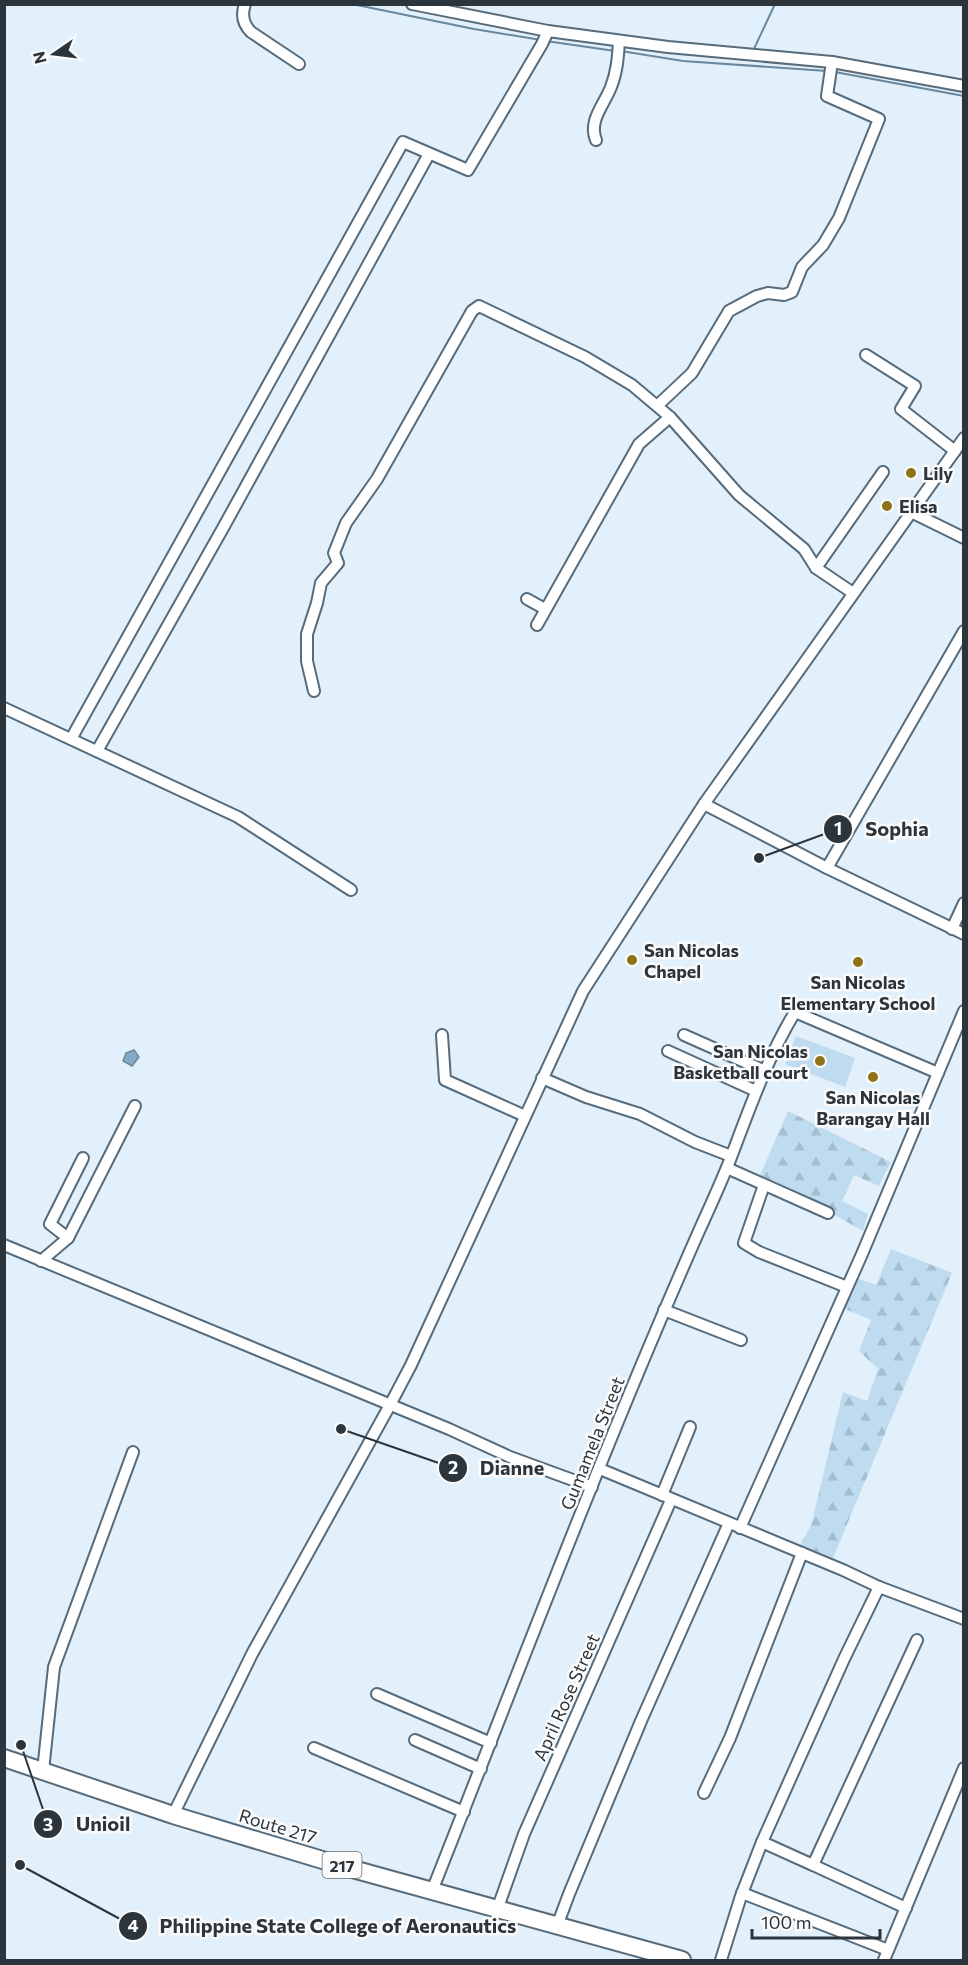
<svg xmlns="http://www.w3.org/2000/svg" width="968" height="1965" font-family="Commissioner,sans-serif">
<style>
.green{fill:#bfdbf0}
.forest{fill:url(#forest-firs)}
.water{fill:#83aac6;stroke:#69879d;stroke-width:1.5}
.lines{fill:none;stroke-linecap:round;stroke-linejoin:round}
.stream{stroke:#69879d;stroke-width:2}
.minor-casing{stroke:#566b7b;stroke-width:14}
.primary-casing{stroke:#566b7b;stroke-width:20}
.minor{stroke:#fff;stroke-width:10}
.primary{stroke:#fff;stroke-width:16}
.poi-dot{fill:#8d7216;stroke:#fbfbfb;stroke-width:2}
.labels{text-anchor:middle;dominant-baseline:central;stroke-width:5;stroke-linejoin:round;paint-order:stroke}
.shield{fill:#fbfbfb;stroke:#6a7075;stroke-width:1.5}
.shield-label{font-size:16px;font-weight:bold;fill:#2c353c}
.poi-label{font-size:18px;font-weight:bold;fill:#2c353c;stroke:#fbfbfb;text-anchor:start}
.street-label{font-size:18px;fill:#2c353c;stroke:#fbfbfb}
.leader{fill:none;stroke:#2c353c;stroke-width:2}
.callout-dot{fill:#2c353c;stroke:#fbfbfb;stroke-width:2}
.mark-label{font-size:18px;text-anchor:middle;font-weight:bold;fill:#fff}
.callout-label{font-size:20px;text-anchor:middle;font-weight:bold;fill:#2c353c;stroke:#fbfbfb;stroke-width:5;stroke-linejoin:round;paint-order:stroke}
</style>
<defs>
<pattern id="forest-firs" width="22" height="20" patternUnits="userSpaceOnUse" patternTransform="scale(1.5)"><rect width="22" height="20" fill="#bfdbf0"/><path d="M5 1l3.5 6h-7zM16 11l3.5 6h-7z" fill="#a4bdcf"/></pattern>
</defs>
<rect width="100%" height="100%" fill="#e2f0fb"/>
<!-- green -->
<polygon class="green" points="796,1036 855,1058 845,1087 785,1064"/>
<!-- forest -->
<g class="forest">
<polygon points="788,1111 891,1162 879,1186 854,1175 842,1201 868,1214 863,1231 793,1191 760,1175"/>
<polygon points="891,1249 952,1273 833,1558 800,1545 811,1526 843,1392 867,1401 878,1369 859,1351 871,1320 843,1308 856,1278 876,1285"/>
</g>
<!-- water -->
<polygon class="water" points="134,1050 139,1057 132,1066 123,1061 126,1053"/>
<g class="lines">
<!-- stream -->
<g class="stream">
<polyline points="352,4 474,29 541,40"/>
<polyline points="546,41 615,51"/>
<polyline points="621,51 683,61 827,71"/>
<polyline points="753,51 775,4"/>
<polyline points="835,72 964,96"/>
</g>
<defs>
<g id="minor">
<path d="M245,4C241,15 243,24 251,32L299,64"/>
<polyline points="412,4 548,31 668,47 832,62 964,86"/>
<path d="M596,140C588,121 604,105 611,87C617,72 618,57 619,41"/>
<polyline points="866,355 915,386 901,409 955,451"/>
<polyline points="658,405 692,373 729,311 757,296 768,293 784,295 792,292 802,267 823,245 839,218 879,119 827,96 832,62"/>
<polyline points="911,512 964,538"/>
<polyline points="816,568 883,472"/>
<polyline points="527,599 545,609"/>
<polyline points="537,625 639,444 670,417"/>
<polyline points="314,691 307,661 307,634 317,603 321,583 338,563 334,553 346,523 377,479 472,311 479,306 585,357 632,385 670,417 739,495 804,549 816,568 853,593"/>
<polyline points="4,708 238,817 351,890"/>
<polyline points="71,739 403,142 468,170 542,44 548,31"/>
<polyline points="97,751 223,528 429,154"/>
<polyline points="704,804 827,868 964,934"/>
<polyline points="827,868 964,631"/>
<polyline points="952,929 964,903"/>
<polyline points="442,1035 445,1080 525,1116"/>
<polyline points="684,1035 765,1071"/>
<polyline points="668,1051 756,1091"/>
<polyline points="542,1078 586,1097 640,1114 695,1142 731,1156"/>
<polyline points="727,1168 828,1213"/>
<polyline points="764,1185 744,1243 759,1252 847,1287"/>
<polyline points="68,1238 50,1224 83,1158"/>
<polyline points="4,1245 449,1429 510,1457 592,1487"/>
<polyline points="41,1261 68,1238 135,1106"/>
<polyline points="664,1310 741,1340"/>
<polyline points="600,1469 843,1570 879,1587 964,1619"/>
<polyline points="662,1495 690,1427"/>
<polyline points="740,1528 862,1254 964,1011"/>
<polyline points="377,1694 491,1743"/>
<polyline points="415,1740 481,1769"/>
<polyline points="314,1748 464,1812"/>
<polyline points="43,1771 54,1667 133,1452"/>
<polyline points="704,1793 730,1738 802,1553"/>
<polyline points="173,1815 252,1654 390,1405 411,1365 583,991 704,804 964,438"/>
<polyline points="762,1842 813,1865"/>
<path d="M432,1891C519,1671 603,1448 699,1231C709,1209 719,1187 728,1165C748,1113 766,1060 795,1012L938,1073"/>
<polyline points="742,1893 888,1950"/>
<polyline points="906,1908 813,1865 917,1640"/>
<polyline points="497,1910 524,1834 671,1500"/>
<polyline points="557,1926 569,1894 641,1721 729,1523"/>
<polyline points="721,1960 741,1896 762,1842 844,1659 879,1587"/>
<polyline points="884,1960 964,1768"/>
</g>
<polyline id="primary" points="4,1758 173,1815 349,1868 682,1960"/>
</defs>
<!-- minor casing -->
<use href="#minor" class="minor-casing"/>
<!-- primary casing -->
<use href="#primary" class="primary-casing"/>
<!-- minor -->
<use href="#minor" class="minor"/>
<!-- primary -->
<use href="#primary" class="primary"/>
</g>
<!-- markers -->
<g class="poi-dot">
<circle cx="911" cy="473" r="6"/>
<circle cx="887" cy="506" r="6"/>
<circle cx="632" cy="960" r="6"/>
<circle cx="858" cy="962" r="6"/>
<circle cx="820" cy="1061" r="6"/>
<circle cx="873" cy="1077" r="6"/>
</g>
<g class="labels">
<!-- shield labels -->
<rect class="shield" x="322.5" y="1852" width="39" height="26" rx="4.5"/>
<g class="shield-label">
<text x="342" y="1865">217</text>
</g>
<!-- poi labels -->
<g class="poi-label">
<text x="923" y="473">Lily</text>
<text x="899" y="506">Elisa</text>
<text x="644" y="950">San Nicolas<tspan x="644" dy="21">Chapel</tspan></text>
<text x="858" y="982" text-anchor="middle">San Nicolas<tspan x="858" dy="21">Elementary School</tspan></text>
<text x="808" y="1051" text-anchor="end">San Nicolas<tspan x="808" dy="21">Basketball court</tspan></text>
<text x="873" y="1097" text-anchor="middle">San Nicolas<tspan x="873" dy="21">Barangay Hall</tspan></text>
</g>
<!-- street labels -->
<g class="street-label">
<text transform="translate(592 1443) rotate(-68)">Gumamela Street</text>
<text transform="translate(566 1697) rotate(-66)">April Rose Street</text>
<text transform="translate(278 1826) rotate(17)">Route 217</text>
</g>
</g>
<!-- callouts -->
<path class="leader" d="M759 858L838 829M341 1429L453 1468M21 1745L48 1824M20 1865L133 1926"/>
<g class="callout-dot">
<circle cx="759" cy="858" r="6"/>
<circle cx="341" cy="1429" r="6"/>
<circle cx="21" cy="1745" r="6"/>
<circle cx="20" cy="1865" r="6"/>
<circle cx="838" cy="829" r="15"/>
<circle cx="453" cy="1468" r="15"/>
<circle cx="48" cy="1824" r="15"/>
<circle cx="133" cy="1926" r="15"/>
</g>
<g class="mark-label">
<text x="838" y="835">1</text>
<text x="453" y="1474">2</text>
<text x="48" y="1831">3</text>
<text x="133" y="1932">4</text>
</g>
<g class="callout-label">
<text x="897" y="836">Sophia</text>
<text x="512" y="1475">Dianne</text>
<text x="103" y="1831">Unioil</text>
<text x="338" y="1933">Philippine State College of Aeronautics</text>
</g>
<!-- border -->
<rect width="968" height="1965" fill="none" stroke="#2c353c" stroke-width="12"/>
<!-- north arrow -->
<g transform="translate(54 54) rotate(256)" stroke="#fbfbfb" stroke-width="4.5" paint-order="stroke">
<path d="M0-4.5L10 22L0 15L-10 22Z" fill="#2c353c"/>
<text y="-9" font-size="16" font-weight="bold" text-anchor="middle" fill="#2c353c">N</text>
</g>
<!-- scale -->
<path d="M752 1929v9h128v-9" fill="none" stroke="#2c353c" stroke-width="3"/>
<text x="761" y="1929" font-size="18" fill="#2c353c" stroke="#fbfbfb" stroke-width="4.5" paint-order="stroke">100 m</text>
</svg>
